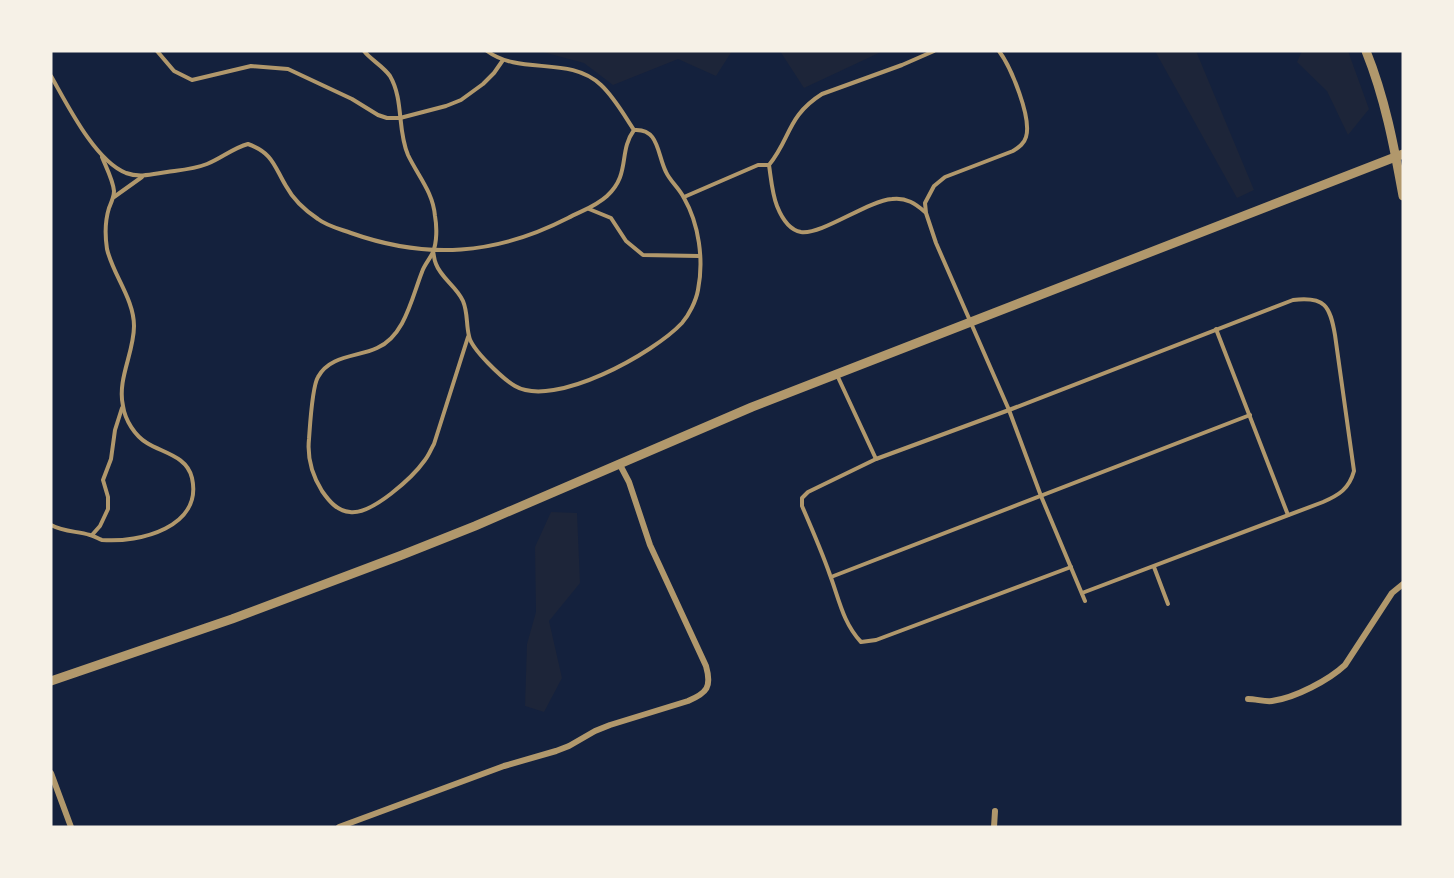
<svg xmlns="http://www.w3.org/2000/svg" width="1454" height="878" font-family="'Public Sans',sans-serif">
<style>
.green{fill:#1d2539}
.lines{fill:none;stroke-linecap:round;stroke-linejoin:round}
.service{stroke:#b1986c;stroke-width:4}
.minor{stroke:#b1986c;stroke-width:6}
.tertiary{stroke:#b1986c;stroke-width:9}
</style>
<rect width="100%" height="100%" fill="#14213d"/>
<!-- green -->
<g class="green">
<polygon points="539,51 732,51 716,76 678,59 613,85 584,63"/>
<polygon points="780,51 883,51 804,88"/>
<polygon points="1155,51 1196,51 1254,190 1237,198"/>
<polygon points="1302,51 1348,51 1369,109 1348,135 1327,91 1297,62"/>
<polygon points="551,512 577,513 580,583 549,621 562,678 544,712 525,706 527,644 536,612 535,547"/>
</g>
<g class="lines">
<!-- service -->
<g class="service">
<polyline points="157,51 174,71 192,80 251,66 288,69 352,99 378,115 387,118 400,118 446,106 461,100 483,84 494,73 503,60"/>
<path d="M364,51C371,60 383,66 390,76C404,100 397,130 408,155C418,176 433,192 435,216C437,227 437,242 433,252C430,259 424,265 422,272C412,297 405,336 377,348C358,357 330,355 318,377C312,387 310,426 309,439C307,458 312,475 322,491C329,501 337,511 350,512C372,515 413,477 425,460C429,455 431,449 434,444L468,337"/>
<path d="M487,51C521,76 569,55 601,85C614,97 624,115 634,130"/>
<path d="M999,51C1011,67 1032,118 1026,137C1024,144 1019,147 1013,151L945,177L934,186L925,203L926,213L936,243L1009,410L1041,496L1085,601"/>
<path d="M51,76C67,104 95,161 126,173C140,178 153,174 167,172C181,170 194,169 207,164C222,158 233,148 248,144C273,153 274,166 286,186C293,199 306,211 318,219C327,226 340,229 351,233C427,260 496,255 568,218C581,211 595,207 607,196C631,174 618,152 634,130C659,128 657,154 666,172C670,181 679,188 684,198C699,224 704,260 698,290C696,301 689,315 682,323C654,353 554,409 515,386C503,379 471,349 469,336C466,324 468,313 463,301C457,287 441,278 436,264C434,260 434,255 433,251"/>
<polyline points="114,197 142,177"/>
<polyline points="684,197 758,165 769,165"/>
<polyline points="589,209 611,218 626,241 643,255 699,256"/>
<path d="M925,212C916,204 906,197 892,199C867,201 822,235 801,232C789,230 781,216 777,206C772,193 771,178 769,165C791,138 787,116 822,94L902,65L934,51"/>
<polyline points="1216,329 1288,515"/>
<polyline points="837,375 876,459"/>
<path d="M51,525C64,532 77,531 90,535C95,536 98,539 102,540C140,543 203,527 192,478C187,456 163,453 147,443C135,436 125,420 123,406C117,379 134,353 134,326C134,299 113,275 107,249C105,236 105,221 109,208C111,203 114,197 114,191C113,180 106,167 102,157"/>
<polyline points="92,535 100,526 108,509 108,497 103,480 111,459 115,430 122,408"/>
<path d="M1071,567L876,640L861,642C843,623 839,599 830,575C822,552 812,529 802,506V498L808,492L876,459L1009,410L1293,300C1325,296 1330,306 1335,335L1354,471C1349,489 1339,495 1323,502L1082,593"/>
<polyline points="1154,567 1168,604"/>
<polyline points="831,577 1250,415"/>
</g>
<!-- minor -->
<g class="minor">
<path d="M1248,699C1256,699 1265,702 1272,701C1295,698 1329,680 1345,665L1392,593L1403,584"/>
<polyline points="51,773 71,827"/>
<path d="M339,827L504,766L556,751L569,746L595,731L610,725L688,701C707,693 712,687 706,666L650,545L629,482L619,463"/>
<polyline points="994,827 995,811"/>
</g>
<!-- tertiary -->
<g class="tertiary">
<path d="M1366,51C1385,98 1394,146 1403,196"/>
<polyline points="51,681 232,619 402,555 475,526 752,407 1403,154"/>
</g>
</g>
<!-- border -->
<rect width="1454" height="878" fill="none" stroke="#f6f1e7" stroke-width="105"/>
</svg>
